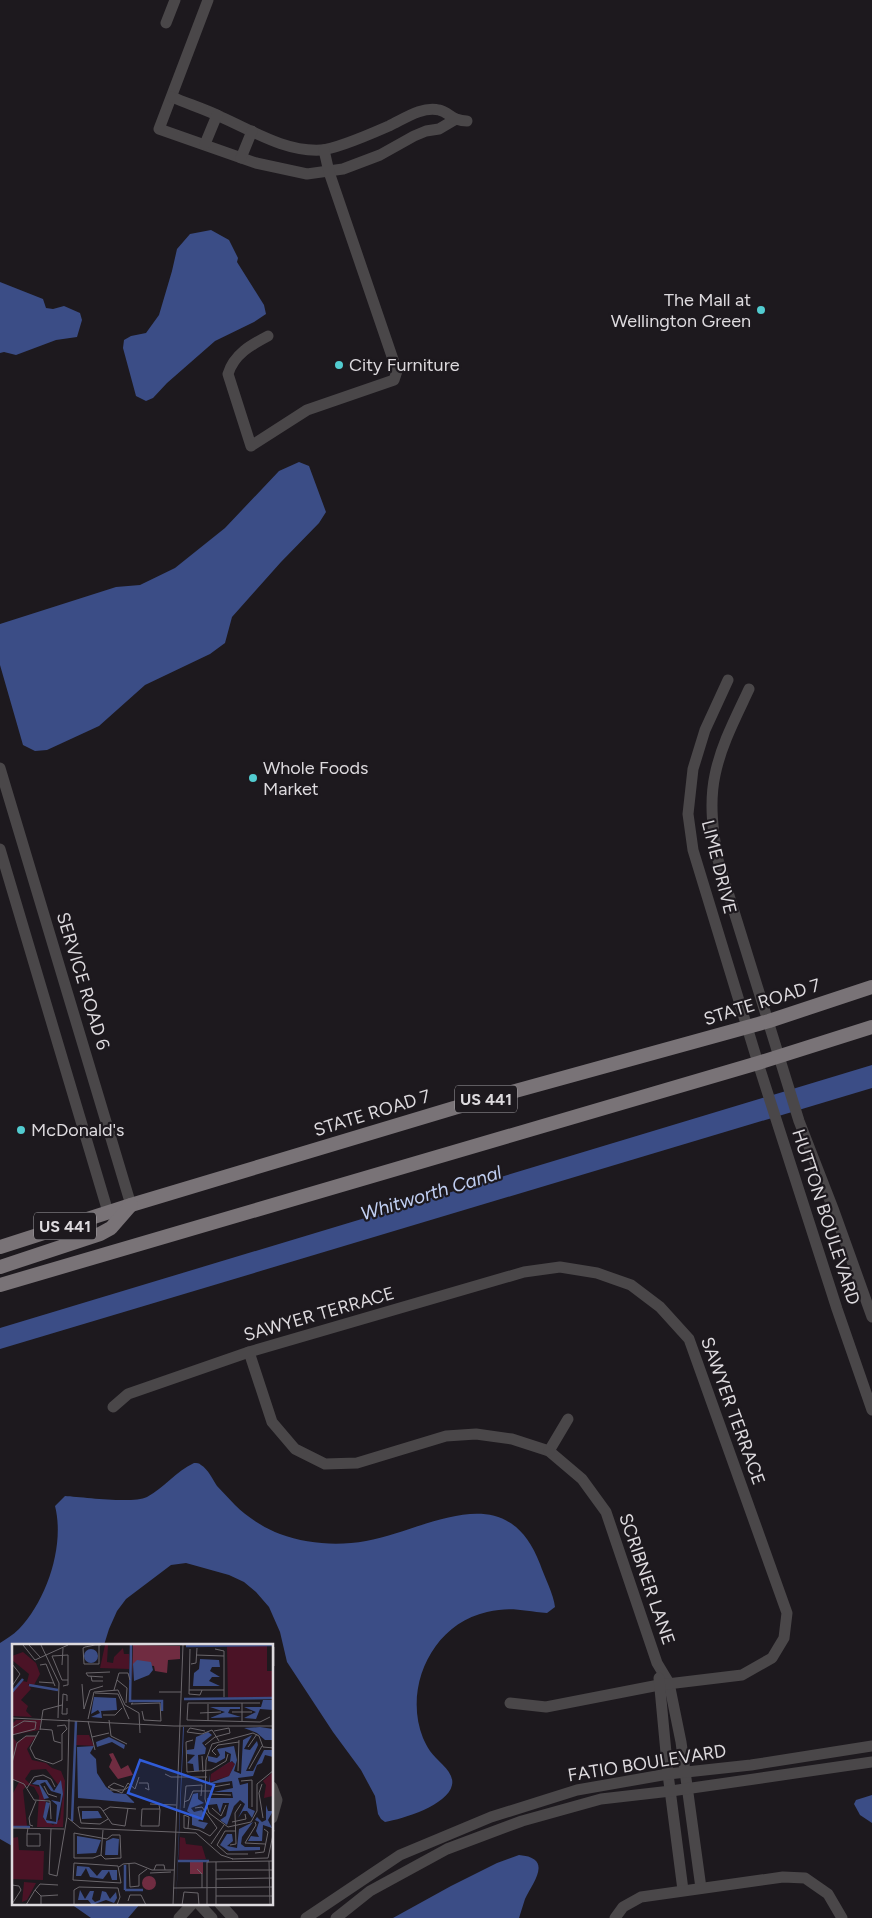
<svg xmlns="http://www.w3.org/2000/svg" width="872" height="1918" font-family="Figtree,sans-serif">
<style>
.water{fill:#3b4d86}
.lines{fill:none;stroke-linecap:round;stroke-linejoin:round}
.minor{stroke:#4a4749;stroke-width:11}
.major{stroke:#797377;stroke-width:14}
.poi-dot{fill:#52ccd0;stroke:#1d191e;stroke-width:2}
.labels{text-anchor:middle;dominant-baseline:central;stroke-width:4.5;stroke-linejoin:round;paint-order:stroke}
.shield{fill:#1d191e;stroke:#a3a0a4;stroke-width:1}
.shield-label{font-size:16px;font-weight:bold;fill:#dddade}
.poi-label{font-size:18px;fill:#dddade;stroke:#1d191e;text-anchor:start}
.street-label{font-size:18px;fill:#dddade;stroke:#1d191e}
.water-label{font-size:19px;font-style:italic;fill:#c1cff2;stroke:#1d191e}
.inset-river{fill:none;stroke:#3b4d86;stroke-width:2.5}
.inset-road{fill:none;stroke:#6a666b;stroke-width:1}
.view{fill:#305cd9;fill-opacity:0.15;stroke:#305cd9;stroke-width:2.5}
.inset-edge{fill:none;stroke:#dddade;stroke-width:2.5}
</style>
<rect width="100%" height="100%" fill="#1d191e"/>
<!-- water -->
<g class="water">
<polygon points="211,230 229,240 238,258 237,262 264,305 266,314 254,322 215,341 167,383 153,398 146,401 136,396 123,348 124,340 131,336 146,333 159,315 172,271 177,249 190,234"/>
<polygon points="0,282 43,299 46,308 53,309 64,306 80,313 82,320 77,337 56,340 16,355 4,352 0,353"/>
<polygon points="299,462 309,466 326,512 319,523 281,562 232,617 225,643 210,654 145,685 99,726 47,750 35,751 23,745 0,665 0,624 116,587 140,585 175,568 225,528 279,471"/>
<polygon points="872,1065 872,1088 0,1349 0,1328"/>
<path d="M194,1463C197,1463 199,1463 201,1465C208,1469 213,1480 217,1486C223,1492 229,1499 235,1505C247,1517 264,1528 280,1534C307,1544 338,1546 366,1541C430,1529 506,1475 540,1564C544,1576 554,1595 555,1607L547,1613C524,1611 511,1606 487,1612C432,1624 403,1688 423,1738C425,1742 427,1747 430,1751C437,1761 455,1772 452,1785C448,1805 403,1819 385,1822L381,1819L378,1814L375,1796L361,1770L333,1732L287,1662L280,1632L269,1607L256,1592L244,1582L229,1575L186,1563L171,1565L126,1599L117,1611L109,1629L104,1645L14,1646V1847L0,1839V1643C6,1639 13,1635 19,1629C47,1600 65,1545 55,1506L65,1496C83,1497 132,1504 147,1497C164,1488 176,1471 194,1463Z"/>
<polygon points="872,1795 872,1823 860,1815 854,1804 856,1800"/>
<path d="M519,1855C554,1858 533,1882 525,1899C523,1905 521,1912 519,1918H393L451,1886L497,1863Z"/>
<polygon points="71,1904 140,1904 128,1918 91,1918"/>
</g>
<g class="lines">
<!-- minor -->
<g class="minor">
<polyline points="208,0 159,129 256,163 307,174 343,169 380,155 414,136 426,131 439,129 456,119"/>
<polyline points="166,23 175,0"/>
<path d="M172,97C188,104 205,109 221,117C253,131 285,152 321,150C337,149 373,133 389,126C404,119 422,106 439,110C445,111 450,116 456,119C459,120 463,121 467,121"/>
<polyline points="205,144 217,115"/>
<polyline points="241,158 252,131"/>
<path d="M268,336C251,345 234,354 228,374L251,446L307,410L394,380L397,371L329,172L324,150"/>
<polyline points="728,680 705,730 693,769 688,814 693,850 758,1063 837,1309 872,1410"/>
<path d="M749,689C736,717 721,745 715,775C709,803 713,832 718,860L799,1121L834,1211L872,1317"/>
<polyline points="0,768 131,1205"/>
<polyline points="0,849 108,1212"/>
<polyline points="249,1352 272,1422 295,1449 325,1464 357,1463 446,1436 476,1434 512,1439 549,1451 582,1479 606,1512 657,1663 669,1683 681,1742 701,1888"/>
<polyline points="113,1407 128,1394 249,1352 524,1272 560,1267 597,1273 631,1285 660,1307 689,1339 787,1613 784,1638 772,1658 742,1675 659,1685 546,1707 510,1703"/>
<polyline points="549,1451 568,1419"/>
<polyline points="659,1678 668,1774 683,1890"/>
<polyline points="272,1787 277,1800 272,1818"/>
<polyline points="199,1904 212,1918"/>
<polyline points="220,1904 233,1918"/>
<polyline points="179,1918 192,1904"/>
<polyline points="306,1918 400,1855 491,1817 577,1790 668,1774 751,1765 872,1746"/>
<polyline points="336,1918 370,1891 447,1849 522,1821 601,1799 671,1791 872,1762"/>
<polyline points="615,1918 623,1907 641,1897 783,1877 805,1878 828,1894 842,1918"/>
</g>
<!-- major -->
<g class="major">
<polyline points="0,1247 131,1205 454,1108 769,1021 872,987"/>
<polyline points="0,1267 100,1234 111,1228 131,1205"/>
<polyline points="0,1285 758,1063 872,1027"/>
</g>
</g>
<!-- markers -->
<g class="poi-dot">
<circle cx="761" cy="310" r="5"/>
<circle cx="339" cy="365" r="5"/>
<circle cx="253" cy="778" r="5"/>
<circle cx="21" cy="1130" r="5"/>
</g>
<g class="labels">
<!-- shield labels -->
<g class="shield">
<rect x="455" y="1085.5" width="62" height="27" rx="4"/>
<rect x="34" y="1212.5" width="62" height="27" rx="4"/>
</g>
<g class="shield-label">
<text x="486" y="1099">US 441</text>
<text x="65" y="1226">US 441</text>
</g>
<!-- poi labels -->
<g class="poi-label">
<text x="751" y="300" text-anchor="end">The Mall at<tspan x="751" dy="21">Wellington Green</tspan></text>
<text x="349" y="365">City Furniture</text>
<text x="263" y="768">Whole Foods<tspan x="263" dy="21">Market</tspan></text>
<text x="31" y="1130">McDonald's</text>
</g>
<!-- street labels -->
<g class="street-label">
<text transform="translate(719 867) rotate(76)">LIME DRIVE</text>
<text transform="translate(83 981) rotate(73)">SERVICE ROAD 6</text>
<text transform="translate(762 1002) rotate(-17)">STATE ROAD 7</text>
<text transform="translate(372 1113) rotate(-17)">STATE ROAD 7</text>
<text transform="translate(826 1217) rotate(72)">HUTTON BOULEVARD</text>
<text transform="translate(319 1314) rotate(-16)">SAWYER TERRACE</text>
<text transform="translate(733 1411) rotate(70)">SAWYER TERRACE</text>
<text transform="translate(647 1579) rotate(71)">SCRIBNER LANE</text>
<text transform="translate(647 1763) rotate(-9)">FATIO BOULEVARD</text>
</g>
<!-- water labels -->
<g class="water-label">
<text transform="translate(431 1193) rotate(-17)">Whitworth Canal</text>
</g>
</g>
<!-- overview -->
<g transform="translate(12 1644)">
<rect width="261" height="261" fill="#1d191e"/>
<path d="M93,1H96L95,18L101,19L102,13L111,4L112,10H117V25L88,24ZM215,2H255V27H261V53L216,54ZM11,8L24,19L28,30L22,41L16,40L19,45L9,56L16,62L14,67L20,73L1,72L0,68V48L11,37L15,38L17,30L0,16V12ZM4,76H29L27,86L0,91V80ZM65,91H77L82,102L64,101ZM14,92H24L15,105L20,116L34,119L40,124L49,127L53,137L51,183H25L27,152L22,143L15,141L11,146L15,182H0V151L7,138L0,136V93L5,98ZM34,125L47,142L48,140L51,150L48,175L41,181L31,174L34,159L28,143L18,140L13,135L19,126ZM219,117L223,120L217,132L198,138L199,130ZM261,128V152L252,154L254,141L251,137ZM6,193L7,206L32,207L31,236L0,235V194ZM168,193L173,194L174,200L190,202L194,215L167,216ZM12,238L24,239L15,256L10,258Z" fill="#4b1326" fill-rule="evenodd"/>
<path d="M121,1L168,2V15L156,16L155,29L143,27L142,22L121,20L120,37ZM101,109L109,125L116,121L121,131L106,135L97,123L100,116L97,110ZM178,218H191V230H178ZM130 239a7 7 0 1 1 14 0a7 7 0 1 1-14 0Z" fill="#702c41"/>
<path d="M72 12a7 7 0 1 1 14 0a7 7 0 1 1-14 0ZM188,15L207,16L208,23H200L198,27L208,33H200L197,37L208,42H181L182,29L187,25ZM125,16L139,18L141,26L137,31L122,37L121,20ZM82,53L104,54L105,66L89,67L90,74L79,73L88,69L86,66L79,70ZM251,56H261V66L248,65L244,75L232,74L244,68L232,63H249ZM198,63H228V65H218L216,69L229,73L198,74L213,68ZM171,83H172L164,261ZM248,83L261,85L260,96H253L245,89L232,84ZM196,88L200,91L190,99L194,104L193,110L186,111L187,127H182L181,120L175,119L183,111L175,110V106L182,105L184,93ZM240,91L232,105L238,106L245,97L246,101L234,127H241L252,106H261V113L253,111L250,119L245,121L241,132L226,134L228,141L236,139V164L243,167L240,174L235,167H231L226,174L233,160L228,156L222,162L215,181L208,176L214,172L217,159H211L208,169L205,160L196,161L195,154H221L220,148H202L221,144L220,137L197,140L198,130L218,118L219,110L213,107V114L204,119L196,117V112L205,114L208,111L205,105L222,102L225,116L222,127L229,130L231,96ZM220,117L223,120L217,132L198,139V130ZM97,93L113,101L112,105L100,98L85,103L84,98ZM82,102L78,109L84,115L85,129L94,143L102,149L114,150L123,159L66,154L65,103ZM25,136H35L42,147L49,136L51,150L45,180L35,179L31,173L34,158L38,159L34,176L44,178L45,161L39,156L48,158L49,150L39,147L33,138L28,140L37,154L32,155L27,141L20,140ZM186,149V155L192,159L179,164L182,168L190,166L192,171L186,177L196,179L192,185L180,181V171L175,167L181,150ZM254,161L256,167H261L256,176L260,184L251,181L250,197H236L239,192L247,193L244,187L247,178L243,176L245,173L250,178L254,176ZM70,167H86L90,174L70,175ZM241,178L230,193L229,200L233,203H248V206L217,207L208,201L215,190H220L221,197L215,202L225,204L227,185ZM65,192L89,196L84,209L65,210ZM101,194L107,195L106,211H93L94,197ZM65,222L77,223L85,232L90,226H105V236H100L97,227L91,235L78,233L74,224L69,232H64ZM68,246L73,255L78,247H82L80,255L83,258L88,256L90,247L94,248L98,255L104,248L105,254L102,259L94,256L80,261L76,256H66Z" fill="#3b4d86" fill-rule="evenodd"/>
<path class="inset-river" d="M119,1L118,57H150V67M174,2L262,1M17,41L46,46M0,48L11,35M172,55L262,54M60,177L64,77M0,183H18M166,217H197M113,246V221M113,246H131"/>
<path class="inset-road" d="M11,1L23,16L56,1M17,1L28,13M29,1L47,39L46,74M87,1V20H72L71,4L73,3L83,1H89M262,3V22M178,5L177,50L188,51L190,46M203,5L212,7V53M184,11L212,12M0,20L8,30L0,42M179,20L184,19L185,4M28,21L34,20L43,42M50,21L51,4M79,32L80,37H91M91,33L76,32L74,29L98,28M105,36L115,44L114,59M27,38L42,39M70,40L72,65L78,46L91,42M51,42L55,41H56V11L40,12L50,36H56M102,46L107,29H116L118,36M177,46H212M147,48H169M83,49L106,50L117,75M121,59L119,60L148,59L149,77L132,76L130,67M230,59V77M248,59H176L175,76L248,78L258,73M196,60V77M55,64V70H50L51,50L55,51V57M220,68H240M188,69L209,68M91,71H103L110,64M0,74L162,82H262M76,75L82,48L106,46L113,61L127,69L128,89M97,76L99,92L115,100M76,77L83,106M0,84L12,77L24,78L23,85L0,91M28,85L40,86L42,97L49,99M28,86L31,66L50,61M27,87L18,104L23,114L41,120L50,116V90L55,85L53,81L45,82M193,87L178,84L175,88L190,90L200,86L207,97M80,93L97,89M181,96L174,98L175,128L199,126L214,117L216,110M193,101L203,93L218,89L217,84L202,87M236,103L245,90M262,104L251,103L247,92L241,89L200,100L194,116L193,155L197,169L216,183L239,178L245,167V140L262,126M204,111L200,107L206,101L227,98M190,112L191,128M0,119L5,99L14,92H24M237,125L250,102M226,127L227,96M153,130L159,133H195M0,135L12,140L22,156L38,157L39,175M229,137L240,136V163M127,139H136L137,146L133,144M218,140L201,143L198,150L219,151M250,140L247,149L251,174M32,142L36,150L45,153M112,143L102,139L96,143L110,149L116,139L123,145L127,133M15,144L22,133L31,131L39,135L43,143M98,146H112L118,142M172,158L177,156L181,147H199M138,160L164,161M147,161L148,166L147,182H129L130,165H148M172,164L174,142L190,141L189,152M200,164L209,172L214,161M91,167L98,163L124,165M55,173L57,75M56,174L68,184L184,189L209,211L221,215M96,175L88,180L69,179L66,163H87L89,164L100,180L113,182L116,164M220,178L234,175L233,170M243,178L244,181L233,199L253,200M21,182L18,181L17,174L24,157M0,184L52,185M176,184L177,173L172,171V184L187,186L198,192L205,184L190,163L183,164M39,185L37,230L45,232L55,173M224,187H213L205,201L215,210H236M62,189L95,195L100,191H108L109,214L93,215L89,211L81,214H62ZM15,190H28V202H15V190L16,184M199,200L212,181M218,201L224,200L223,169L229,160M243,209L252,208L256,188L252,185M89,211L91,186M256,214L262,186M220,215L256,214M257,217L258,261M204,218V261M62,219L106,222L109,239L61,236ZM117,220L118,243L127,242V231L135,225M107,223L111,220L123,219L140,226H162M185,225L190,230V244M142,226L144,221H152L153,226M204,226H262M138,229L159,228M204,235L262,234M0,241L7,242L9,246L0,260M161,244L262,243M23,246L28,240L46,241M29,252L46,251M204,252H262M116,257L118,251H129L134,261M14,261L23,246L29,252V261M62,261V246L67,243L106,244L108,253L105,261M161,261L171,1M170,261L172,248L186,249L187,261M195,261V218L262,217"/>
<path class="view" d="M128,116L202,141L190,175L116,149Z"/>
<rect width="261" height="261" class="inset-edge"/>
</g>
</svg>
